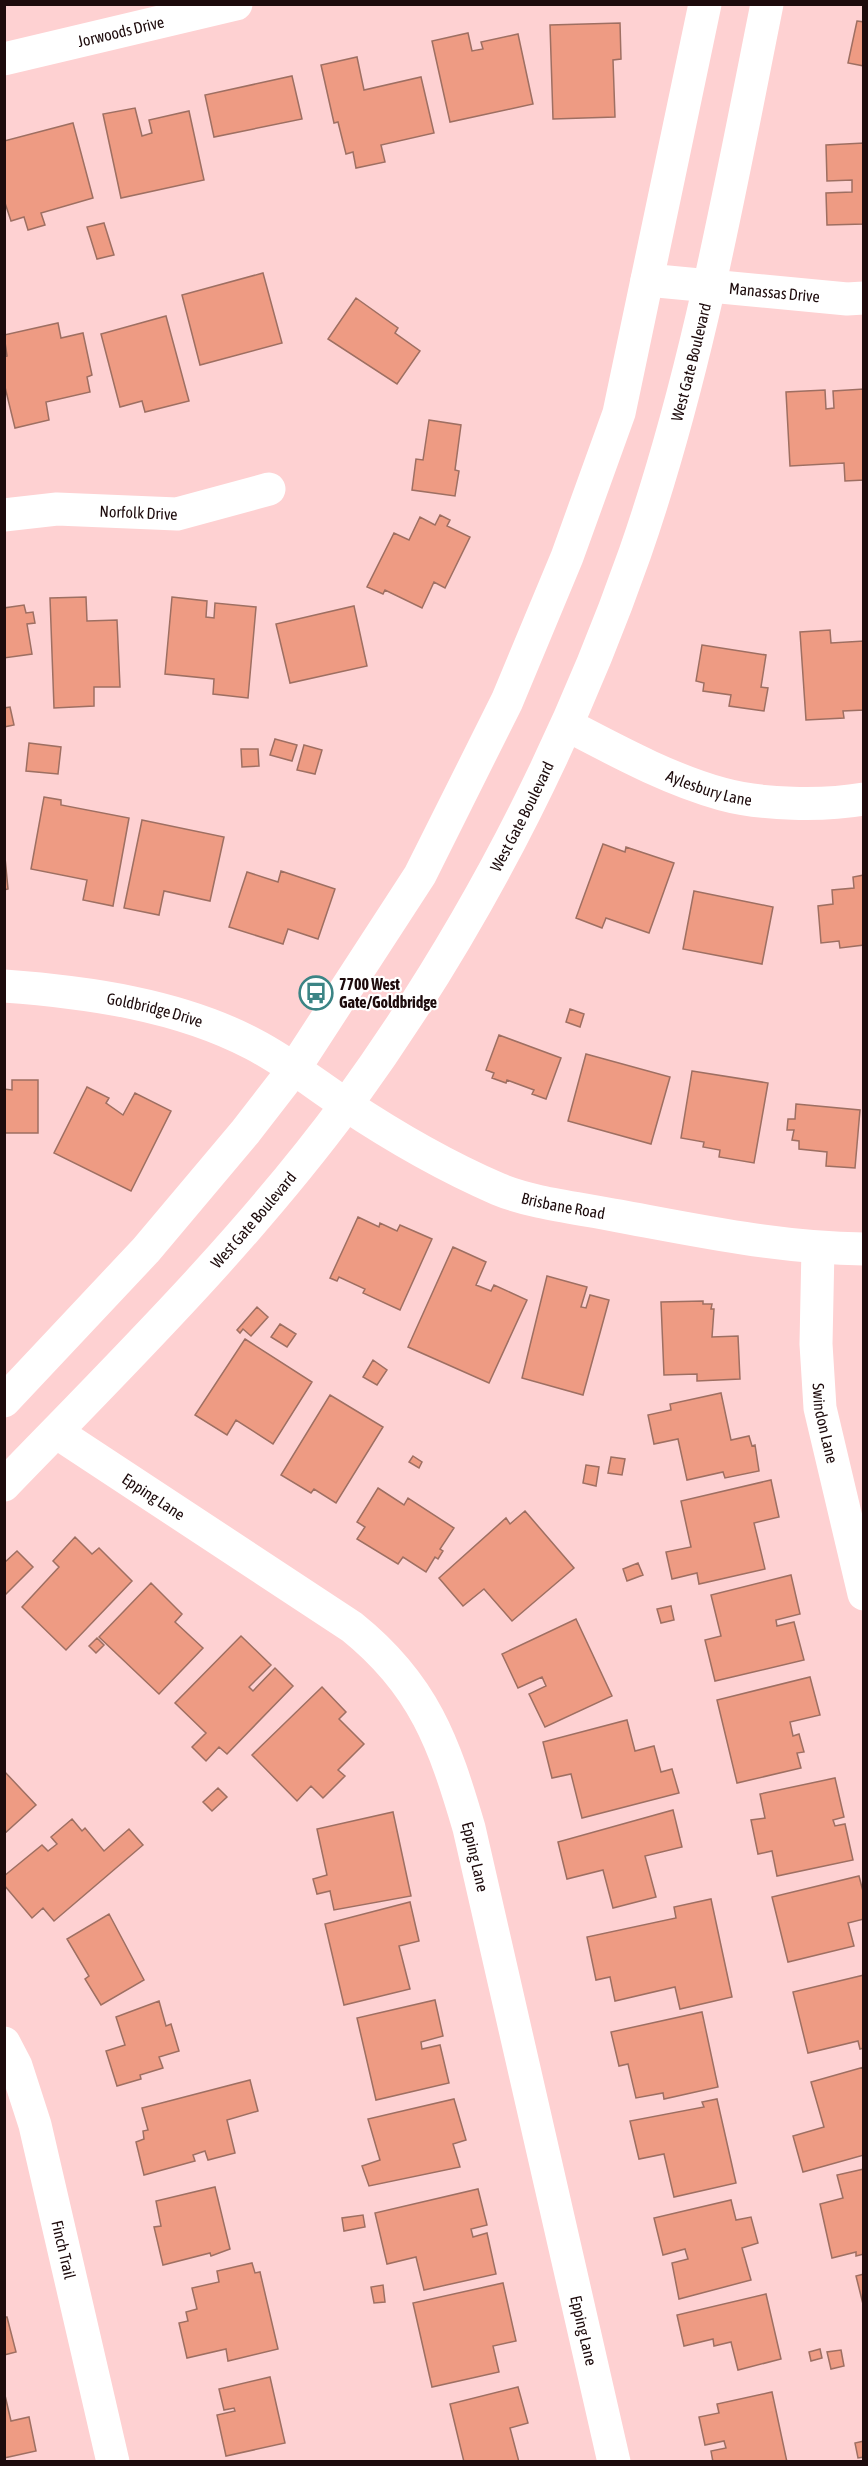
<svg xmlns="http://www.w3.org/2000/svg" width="868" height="2466" viewBox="0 0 868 2466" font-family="'Asap Condensed',sans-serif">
  <rect width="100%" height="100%" fill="#fed1d2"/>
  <path fill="#ee9b83" stroke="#9e6f62" stroke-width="1.5" d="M857 21 864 22V66L848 63Z
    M620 23 621 59 613 60 615 117 553 119 550 25Z
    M468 33 472 51 483 49 481 42 518 34 533 104 450 122 432 41Z
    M357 57 364 90 421 77 434 133 381 145 385 162 356 168 353 152 346 154 338 122 334 123 321 65Z
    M292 76 302 119 214 137 205 95Z
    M135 108 142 136 152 133 149 120 189 111 204 180 121 198 103 114Z
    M73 123 93 198 41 213 45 225 28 230 24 217 11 221 4 200V141Z
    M864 143V224L827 225 826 193 852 192V180L827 181 826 145Z
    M104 223 114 255 97 259 87 227Z
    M263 273 282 343 200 365 182 295Z
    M356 298 398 328 395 333 420 351 397 384 328 339Z
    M166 316 189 401 145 412 142 401 120 407 101 334Z
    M58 323 61 338 83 333 92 375 87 377 90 392 46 402 49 420 15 428 4 383V357L7 356 4 335Z
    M864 389V480L845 481 844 463 790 466 786 392 825 390 826 409 834 408 833 391Z
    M429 420 461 425 455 470 459 471 455 496 412 490 416 459 423 460Z
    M440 515 450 520 447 526 470 537 445 588 434 582 422 608 385 590 383 594 367 587 394 533 409 540 420 517 435 525Z
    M86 597 87 621 117 620 120 687H94V706L54 708 50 598Z
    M172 597 207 601 206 617 214 618 215 603 256 607 248 698 213 694 214 679 165 674Z
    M24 605 26 613 33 612 35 623 27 624 32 654 4 658V608Z
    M354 606 367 666 290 683 276 624Z
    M830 630 831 643 864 641V710L843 711 844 718 806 720 800 632Z
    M702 645 766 655 761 687 768 688 764 711 729 706 731 695 703 691 704 683 696 681Z
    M10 707 14 725 4 727V708Z
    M275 739 297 745 292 761 270 755Z
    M29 743 61 747 58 774 26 771Z
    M304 745 322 750 315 774 297 770Z
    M241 749H258L259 766 242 767Z
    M44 797 61 800V805L129 818 113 906 83 900 87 880 31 869Z
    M142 820 224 837 210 901 164 891 159 915 124 908Z
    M603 844 625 852 626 847 674 863 649 933 606 918 602 928 576 918Z
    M4 847 8 889 4 890Z
    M281 871 335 889 318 939 288 929 283 944 229 927 247 872 278 882Z
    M864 875V945L840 948 839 941 821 943 818 906 833 904 832 890 854 888 853 877Z
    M694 891 773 907 762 964 683 949Z
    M570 1009 584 1014 580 1027 566 1022Z
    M499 1035 561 1058 546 1099 532 1094 534 1090 507 1080 506 1083 492 1078 494 1073 486 1070Z
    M586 1054 670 1077 651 1144 568 1121Z
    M692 1071 768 1083 754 1163 719 1157 720 1150 703 1147 704 1142 681 1138Z
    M12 1080H38V1133H4V1089L12 1090Z
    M87 1087 109 1098 106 1103 123 1115 135 1093 171 1111 131 1191 54 1153Z
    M796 1104 860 1110 855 1168 826 1166 827 1152 799 1149V1141L792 1140 794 1130H787L788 1119H795Z
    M358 1217 379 1227 380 1223 397 1231 400 1225 432 1239 400 1310 363 1293 365 1289 339 1277 337 1281 330 1278Z
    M453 1247 486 1262 476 1285 491 1291 494 1285 527 1300 489 1383 408 1347Z
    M547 1276 587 1287 581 1307 586 1308 590 1295 609 1300 583 1395 522 1378Z
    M703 1301V1304H712L711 1309H714L712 1337 738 1336 740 1379 697 1381V1374L664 1375 661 1302Z
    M257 1307 268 1317 251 1336 243 1329 240 1333 237 1330Z
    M280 1324 296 1334 287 1347 271 1337Z
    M245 1339 312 1382 273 1444 236 1420 227 1435 195 1415Z
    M373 1360 387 1370 377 1385 363 1377Z
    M721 1393 731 1440 749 1436 752 1446 755 1445 759 1471 725 1478 723 1472 687 1480 678 1439 654 1444 648 1415 671 1410 670 1404Z
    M330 1395 383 1427 336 1503 314 1489 311 1493 281 1475Z
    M413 1456 422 1462 419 1468 409 1462Z
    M611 1457 625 1459 622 1475 608 1473Z
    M586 1465 599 1467 596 1486 583 1483Z
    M771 1480 779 1517 754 1523 765 1569 699 1584 697 1573 672 1579 666 1552 691 1547 681 1501Z
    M378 1488 404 1505 408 1498 454 1528 440 1549 443 1551 438 1559 435 1557 426 1572 403 1557 398 1564 357 1539 365 1527 357 1522Z
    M525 1511 574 1568 512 1621 484 1589 463 1606 439 1578 506 1518 510 1524Z
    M75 1537 92 1554 99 1548 132 1581 66 1650 22 1607 59 1567 53 1561Z
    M17 1551 33 1567 4 1596V1563Z
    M638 1563 643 1575 627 1581 623 1569Z
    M791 1575 800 1614 776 1620 777 1626 794 1622 804 1660 715 1681 705 1640 721 1636 711 1595Z
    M151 1583 182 1614 175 1622 203 1648 159 1694 99 1637Z
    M671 1606 674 1620 661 1623 657 1609Z
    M576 1619 612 1696 545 1727 529 1694 546 1686 542 1677 518 1688 502 1654Z
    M241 1636 271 1665 249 1687 253 1691 275 1668 293 1686 227 1754 219 1747 206 1761 192 1747 206 1733 175 1703Z
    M97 1638 104 1645 96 1653 89 1646Z
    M810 1677 820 1715 790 1722 793 1736 799 1734 804 1752 797 1753 801 1768 737 1783 717 1700Z
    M322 1687 346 1712 339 1719 364 1744 338 1770 345 1776 323 1798 311 1786 297 1801 252 1755Z
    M627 1720 635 1751 654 1746 661 1772 672 1769 679 1793 582 1818 571 1774 552 1778 543 1742Z
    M4 1771 36 1805 4 1834Z
    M835 1778 844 1817 833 1820 835 1826 845 1824 853 1860 777 1876 772 1851 758 1854 751 1820 765 1818 760 1794Z
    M218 1788 227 1797 212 1811 203 1802Z
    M673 1810 682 1847 645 1856 656 1897 613 1908 603 1870 567 1879 558 1842Z
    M393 1812 411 1896 334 1910 330 1891 317 1894 313 1879 327 1875 317 1829Z
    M72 1819 82 1831 85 1828 104 1851 129 1829 143 1845 54 1921 43 1908 32 1918 4 1885V1876L42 1845 48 1851 57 1844 51 1837Z
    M859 1876 864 1895V1919L848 1923 854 1946 788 1962 772 1897Z
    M711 1899 732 1997 680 2009 675 1987 615 2001 610 1977 596 1980 587 1937 676 1918 674 1907Z
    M410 1902 419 1941 399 1946 410 1989 344 2005 325 1924Z
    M109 1914 144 1980 101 2005 85 1979 89 1976 67 1939Z
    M864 1975V2048L860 2049 858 2041 808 2053 793 1992Z
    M435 2000 443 2036 421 2042 422 2049 440 2045 449 2083 376 2100 357 2018Z
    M159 2001 166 2026 171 2024 179 2051 159 2057 163 2068 140 2075 141 2079 117 2086 106 2051 125 2045 116 2017Z
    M702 2012 718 2087 664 2099 663 2093 636 2098 628 2064 619 2066 611 2032Z
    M864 2067V2155L803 2172 793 2136 824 2127 811 2082Z
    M250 2080 258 2111 227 2120 235 2153 208 2160 205 2151 193 2155 195 2161 144 2175 136 2142 144 2139 143 2131 148 2130 142 2108Z
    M454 2099 466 2140 453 2144 460 2167 369 2186 362 2166 380 2160 368 2119Z
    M717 2099 736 2183 674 2197 664 2154 639 2159 630 2121 704 2107 702 2102Z
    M864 2169V2254L856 2256V2252L832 2258 820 2204 843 2198 837 2175Z
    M215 2187 230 2249 211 2256 210 2253 163 2265 154 2227 161 2226 156 2201Z
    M478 2189 487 2225 471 2229 473 2237 487 2233 496 2274 424 2290 416 2257 387 2264 375 2213Z
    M731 2200 736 2220 751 2217 758 2243 742 2248 751 2280 679 2299 672 2263 688 2259 685 2249 663 2255 654 2218Z
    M363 2215 365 2227 344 2231 342 2218Z
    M252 2263 255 2273 260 2272 278 2349 228 2361 226 2349 187 2358 179 2323 188 2321 186 2312 197 2309 192 2288 219 2282 217 2271Z
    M864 2274V2308L856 2276Z
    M503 2283 516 2341 493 2346 499 2372 432 2387 413 2303Z
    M383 2285 385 2302 374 2303 371 2287Z
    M766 2294 781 2359 738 2370 731 2342 714 2346 713 2339 684 2346 677 2315Z
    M4 2317H7L16 2352 4 2355Z
    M820 2349 822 2358 811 2361 809 2352Z
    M841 2350 844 2366 831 2369 827 2352Z
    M270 2377 285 2443 226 2456 217 2415 235 2411 234 2408 224 2410 219 2389Z
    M518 2387 528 2423 510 2428 519 2462H464L450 2404Z
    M4 2391 11 2421 29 2417 36 2451 4 2458Z
    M772 2392 787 2462H713L711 2451 726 2448 724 2441 705 2445 699 2417 719 2413 717 2404Z
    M864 2441V2457L858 2458 855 2443Z"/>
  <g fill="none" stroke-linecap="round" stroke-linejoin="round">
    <g stroke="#fff" stroke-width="33">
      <path id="s1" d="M4 59 236 4"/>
      <path id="s2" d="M4 515 57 509 177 514 269 489"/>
      <path id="s3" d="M567 725C617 751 668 779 722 794 762 805 823 806 864 799"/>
      <path id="s4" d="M4 986C87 992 179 1005 253 1044 286 1061 315 1084 345 1104 393 1136 445 1166 498 1189 534 1204 580 1208 619 1216 700 1231 780 1248 864 1249"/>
      <path id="s5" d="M818 1248 816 1344 820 1408 864 1594"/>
      <path id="s6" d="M56 1432 352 1627C424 1685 444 1743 469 1828L614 2462"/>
      <path id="s7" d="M4 2043 16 2066 35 2125 113 2462"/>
    </g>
    <g stroke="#fff" stroke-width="33">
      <path id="s8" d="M647 280 847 299 864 298"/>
      <path d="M4 1401 145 1251 246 1131 294 1069 420 875 507 701 567 557 619 413 705 4"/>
      <path id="s9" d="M4 1485C123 1362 245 1242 347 1104 469 936 566 749 635 553 697 375 730 188 767 4"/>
    </g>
  </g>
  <defs>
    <g id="bus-ring" transform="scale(1.725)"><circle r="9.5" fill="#fff" stroke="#3b8485" stroke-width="1.5"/><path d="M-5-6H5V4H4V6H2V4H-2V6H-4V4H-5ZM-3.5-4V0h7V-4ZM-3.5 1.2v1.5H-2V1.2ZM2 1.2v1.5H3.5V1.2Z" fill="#3b8485"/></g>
  </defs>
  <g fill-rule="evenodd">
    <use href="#bus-ring" x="316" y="993"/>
  </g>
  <g text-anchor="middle" stroke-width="4.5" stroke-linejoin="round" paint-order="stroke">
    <g font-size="16" fill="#1d0b0c" stroke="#fff">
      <text dy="6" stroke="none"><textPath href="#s1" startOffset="120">Jorwoods Drive</textPath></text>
      <text dy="6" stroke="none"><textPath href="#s8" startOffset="128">Manassas Drive</textPath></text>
      <text dy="6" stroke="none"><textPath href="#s9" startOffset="1336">West Gate Boulevard</textPath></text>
      <text dy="6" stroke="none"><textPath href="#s2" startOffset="135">Norfolk Drive</textPath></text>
      <text dy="6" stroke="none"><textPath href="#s3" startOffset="156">Aylesbury Lane</textPath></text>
      <text dy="6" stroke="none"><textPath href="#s9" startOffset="850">West Gate Boulevard</textPath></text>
      <text dy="6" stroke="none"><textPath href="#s4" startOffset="153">Goldbridge Drive</textPath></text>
      <text dy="6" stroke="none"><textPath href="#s4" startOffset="610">Brisbane Road</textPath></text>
      <text dy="6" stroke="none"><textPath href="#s9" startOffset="364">West Gate Boulevard</textPath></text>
      <text dy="6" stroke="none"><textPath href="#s5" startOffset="176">Swindon Lane</textPath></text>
      <text dy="6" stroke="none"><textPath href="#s6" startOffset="117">Epping Lane</textPath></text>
      <text dy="6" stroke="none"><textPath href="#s6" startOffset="621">Epping Lane</textPath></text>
      <text dy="6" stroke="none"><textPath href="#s7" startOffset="216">Finch Trail</textPath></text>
      <text dy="6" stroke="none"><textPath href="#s6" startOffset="1107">Epping Lane</textPath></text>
    </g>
    <g font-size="16" font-weight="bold" fill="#1d0b0c" stroke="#fff" text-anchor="start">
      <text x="339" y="990">7700 West<tspan x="339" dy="18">Gate/Goldbridge</tspan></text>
    </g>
  </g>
  <rect width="868" height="2466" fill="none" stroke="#1d0b0c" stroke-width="12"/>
</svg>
